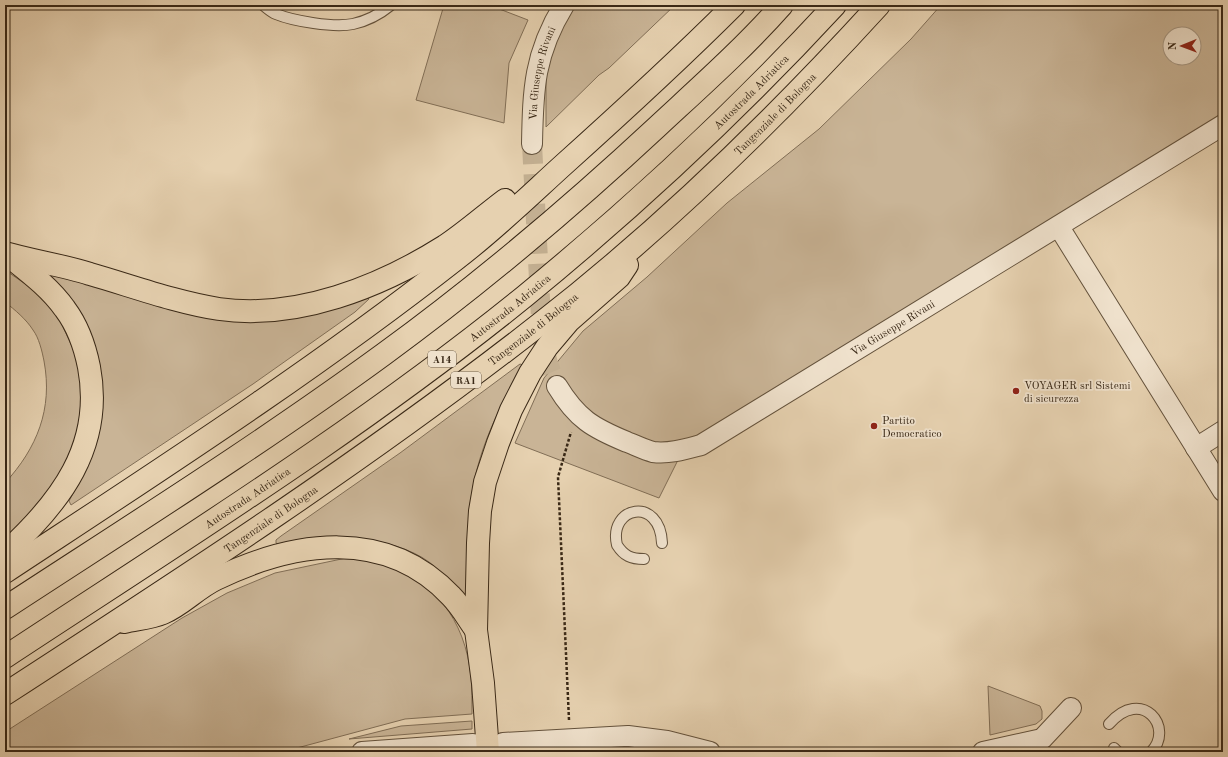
<svg xmlns="http://www.w3.org/2000/svg" width="1228" height="757" viewBox="0 0 1228 757" font-family="'Old Standard TT',serif">
  <rect width="100%" height="100%" fill="#e6d1b0"/>
  <filter id="stains"><feTurbulence type="fractalNoise" baseFrequency=".005" numOctaves="4"/><feColorMatrix values="0 0 0 0 .2 0 0 0 0 .09 0 0 0 0 .02 0 0 0 .5 -.17"/></filter>
  <radialGradient id="worn" r=".72"><stop offset=".6" stop-color="#630" stop-opacity="0"/><stop offset="1" stop-color="#630" stop-opacity=".3"/></radialGradient>
  <path fill="#c9b496" stroke="#816e56" fill-rule="evenodd" d="M444 5H489L528 20 509 63 504 123 416 100Z
    M571 5H675L609 68 599 75 546 127V62Z
    M941 5H1223V131L685 446 659 498 515 443 544 378 583 331 647 277 727 203 819 129 911 39ZM1170 34H1194V58H1170Z
    M5 270 37 292 59 318 74 351 81 381V420L76 440 55 486 5 539V483C37 448 53 409 44 361 42 351 39 338 33 330 26 319 15 310 5 302Z
    M52 274 179 310 367 297 369 299 355 312 253 384 71 505 69 501C85 472 96 449 101 416L50 277Z
    M520 364 523 365 522 370C494 414 474 461 469 514 467 542 468 570 467 597 459 595 439 569 429 562 394 536 319 530 279 545L276 543V540L281 536 400 453Z
    M351 557C360 558 370 557 378 560 434 579 465 619 471 677 472 689 472 702 472 714L405 719 282 752H5V732L182 618 227 593 275 573Z
    M988 686 1040 706 1042 711V719L1036 724 990 735Z
    M472 721V729L349 739 401 726Z"/>
  <g fill="none" stroke-linecap="round" stroke-linejoin="round">
    <path stroke="#c3af91" stroke-width="20" stroke-dasharray="20 10" stroke-linecap="butt" d="M532 144 542 338 548 364 557 386"/>
    <g stroke="#64523c" stroke-width="12">
      <path id="service" d="M263 5C267 8 271 12 276 14 293 21 334 28 353 24 367 21 380 14 391 5
        M644 559C631 559 624 556 617 545 608 506 660 496 662 543
        M1109 724C1142 686 1175 728 1151 752
        M1114 748 1118 752"/>
    </g>
    <g stroke="#64523c" stroke-width="22">
      <g id="minor">
        <path id="s1" d="M532 144C533 89 534 54 564 5"/>
        <path d="M1059 227 1223 491"/>
        <path id="s2" d="M557 386C577 419 593 428 627 442 635 445 645 450 653 452 670 454 686 449 701 445L1223 125"/>
        <path d="M1196 448 1223 431"/>
        <path d="M503 743 628 736 667 741 710 752"/>
        <path d="M362 752 473 744"/>
        <path d="M983 752 1042 739 1071 708"/>
      </g>
    </g>
    <g stroke="#392816" stroke-width="24">
      <g id="motorway">
        <path d="M5 253C33 261 62 265 90 274 132 286 175 302 219 309 297 320 380 287 445 246 466 232 485 215 505 200"/>
        <path d="M5 553C60 503 104 446 89 367 85 347 77 325 65 309 50 288 30 273 10 257"/>
        <path d="M5 572C158 471 312 372 456 259 493 231 527 198 561 167 620 114 678 61 734 5"/>
        <path d="M5 608C132 525 261 444 384 354 480 284 571 207 658 126 700 87 744 48 782 5"/>
        <path d="M124 622C137 619 151 618 163 613 182 605 197 588 216 579 294 541 386 527 451 596 461 606 468 619 476 630"/>
        <path id="s3" d="M5 657C181 541 361 429 525 296 635 206 739 109 835 5"/>
        <path id="s4" d="M5 694C187 576 369 458 540 324 662 229 775 119 879 5"/>
        <path d="M488 752 483 683 476 630 478 543 480 511 485 482 498 443 511 410 530 373 547 347 569 321 619 277 627 265"/>
      </g>
    </g>
    <path stroke="#392816" stroke-width="2.5" stroke-dasharray="3 2" stroke-linecap="butt" d="M569 720 558 477 571 432"/>
    <use href="#service" stroke="#efe1cc" stroke-width="10"/>
    <use href="#minor" stroke="#efe1cc" stroke-width="20"/>
    <use href="#motorway" stroke="#e6d1b0" stroke-width="22"/>
  </g>
  <g fill="#8f2418" stroke="#efe1cc" stroke-width="1.5">
    <circle cx="1016" cy="391" r="4"/>
    <circle cx="874" cy="426" r="4"/>
  </g>
  <g text-anchor="middle" stroke-width="3.5" stroke-linejoin="round" paint-order="stroke">
    <g fill="#efe1cc" stroke="#70604d" stroke-width="1">
      <rect x="428" y="351" width="28" height="16" rx="3"/>
      <rect x="451" y="372" width="30" height="16" rx="3"/>
    </g>
    <g font-size="10" font-weight="bold" fill="#392816">
      <text x="442" y="363">A14</text>
      <text x="466" y="384">RA1</text>
    </g>
    <g font-size="11" fill="#392816" stroke="#efe1cc">
      <text dy="4" stroke="none"><textPath href="#s1" startOffset="72">Via Giuseppe Rivani</textPath></text>
      <text dy="4" stroke="none"><textPath href="#s3" startOffset="938">Autostrada Adriatica</textPath></text>
      <text dy="4" stroke="none"><textPath href="#s4" startOffset="966">Tangenziale di Bologna</textPath></text>
      <text dy="4" stroke="none"><textPath href="#s3" startOffset="614">Autostrada Adriatica</textPath></text>
      <text dy="4" stroke="none"><textPath href="#s4" startOffset="642">Tangenziale di Bologna</textPath></text>
      <text dy="4" stroke="none"><textPath href="#s2" startOffset="393">Via Giuseppe Rivani</textPath></text>
      <text dy="4" stroke="none"><textPath href="#s3" startOffset="290">Autostrada Adriatica</textPath></text>
      <text dy="4" stroke="none"><textPath href="#s4" startOffset="318">Tangenziale di Bologna</textPath></text>
    </g>
    <g font-size="11" fill="#392816" stroke="#efe1cc" text-anchor="start">
      <text x="1024" y="389">VOYAGER srl Sistemi<tspan x="1024" dy="13">di sicurezza</tspan></text>
      <text x="882" y="424">Partito<tspan x="882" dy="13">Democratico</tspan></text>
    </g>
  </g>
  <rect width="1228" height="757" fill="none" stroke="#e6d1b0" stroke-width="20"/>
  <rect x="6" y="6" width="1216" height="745" fill="none" stroke="#392816" stroke-width="2"/>
  <rect x="10" y="10" width="1208" height="737" fill="none" stroke="#392816"/>
  <g transform="translate(1182 46) rotate(269)"><circle r="19" fill="#efe1cc" stroke="#a69783"/>
  <path d="M0-3L7 15L0 10L-7 15Z" fill="#8f2418"/>
  <text y="-6" font-size="11" font-weight="bold" text-anchor="middle" fill="#392816">N</text>
  </g>
  <rect width="100%" height="100%" filter="url(#stains)"/>
  <rect width="100%" height="100%" fill="url(#worn)"/>
</svg>
